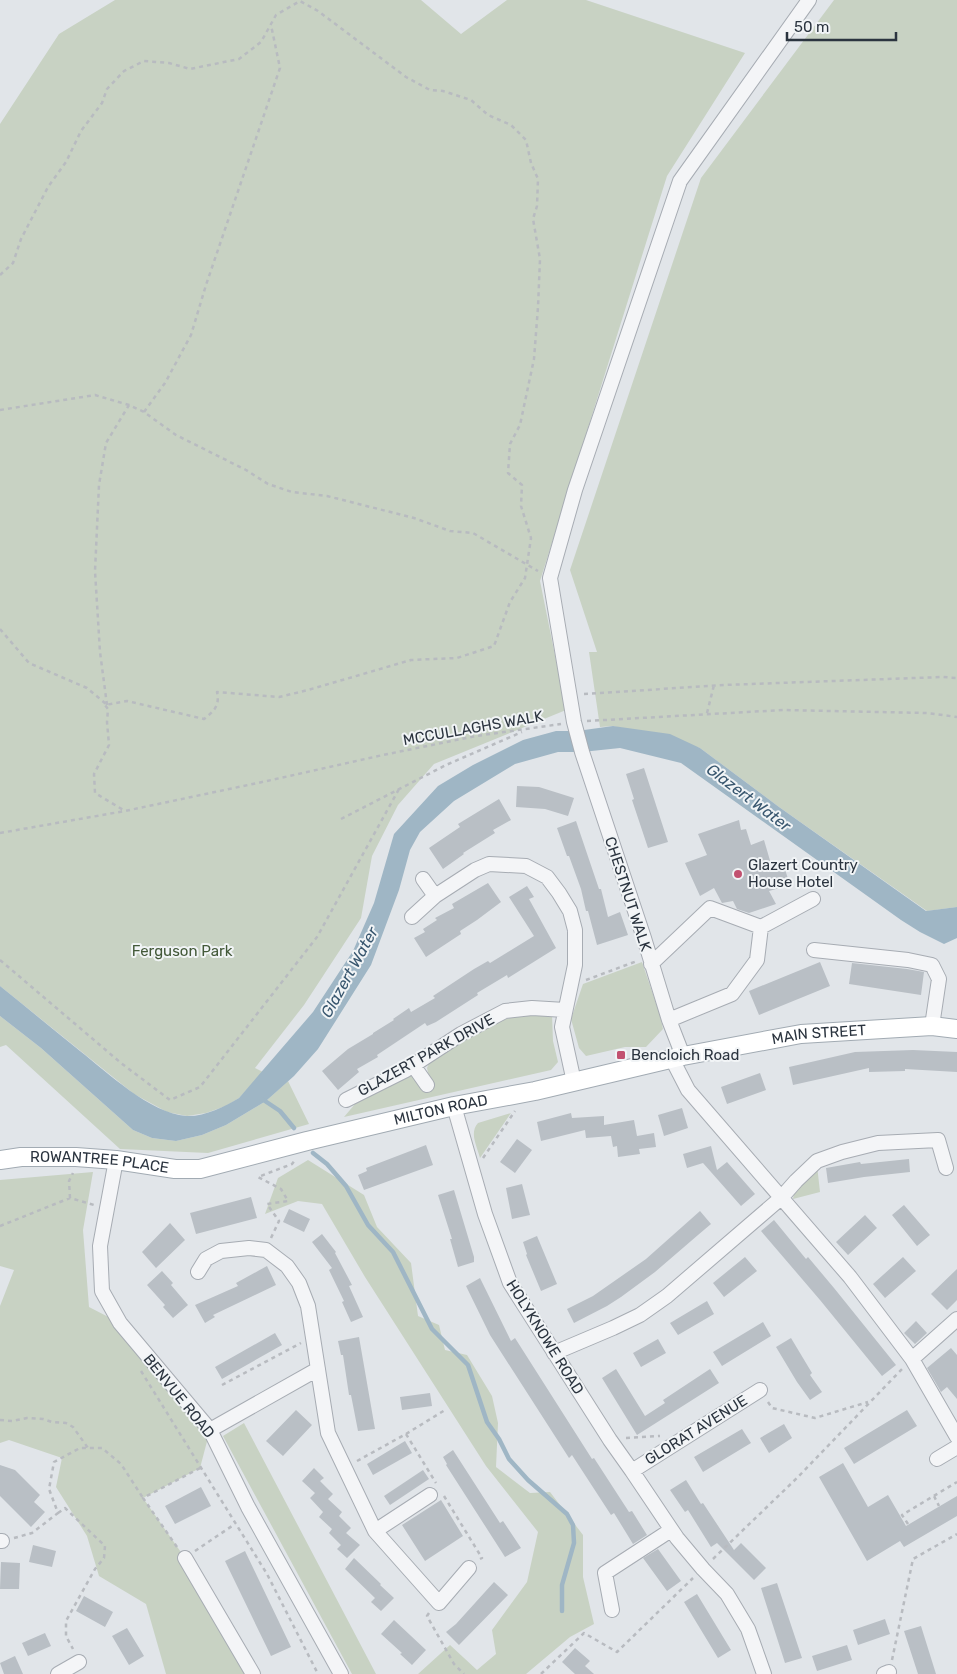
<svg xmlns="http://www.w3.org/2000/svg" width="957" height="1674" viewBox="0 0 957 1674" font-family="Rubik,sans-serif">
  <rect width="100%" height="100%" fill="#e1e5e9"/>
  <path fill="#c8d2c3" d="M115 0H421L461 34 507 0H586L745 53 667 176 540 581 566 710 434 764 398 805 372 856 361 918 304 1005 255 1068 263 1072 239 1098 226 1106 206 1113 187 1116 167 1112 134 1094 0 986V124L59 34Z
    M834 0H957V907L927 911 779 807 700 748 613 726 600 727 589 652H597L570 570 701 178Z
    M642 962 660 1015 663 1029 646 1047H625L586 1056 579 1048 571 1019 583 984Z
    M530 1013 552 1014 553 1041 558 1062 551 1070 344 1117 355 1104 404 1076 409 1075 415 1078 429 1077 427 1068 430 1061 487 1027 506 1019Z
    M0 1016 41 1048 133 1130 152 1138 176 1141 202 1135 226 1125 266 1101 288 1081 309 1124 208 1153 120 1149 6 1045 0 1047Z
    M511 1113 480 1158C477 1146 469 1133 478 1123Z
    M308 1160 364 1195 377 1227 411 1263 418 1316 439 1325 445 1350 467 1355 492 1396 498 1423 496 1467 530 1493 550 1492 583 1535V1577L594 1624 570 1637 526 1674H418L450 1645 477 1670 496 1654 492 1630 527 1582 538 1532 486 1466 365 1277 322 1204 298 1201 265 1214 278 1178Z
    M817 1165 820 1192 793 1199 795 1188Z
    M93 1172 83 1230 89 1307 120 1323 210 1430 200 1468 143 1498 185 1558 253 1674H166L146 1604 99 1576 87 1536 56 1487 62 1458 9 1440 0 1443V1306L14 1270 0 1266V1180Z
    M244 1423 376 1674H352L223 1436Z"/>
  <path fill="#9fb6c5" d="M613 726 670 734 700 748 779 807 926 911 957 907V938L944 944 920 932 901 920 681 763 620 748 582 752H558L515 764 454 801 420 832 410 850 399 890 371 965 318 1049 294 1076 266 1101 226 1125 202 1135 176 1141 152 1138 133 1130 41 1048 0 1016V986C27 1008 53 1029 80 1051 108 1073 150 1113 186 1116 204 1117 224 1107 239 1098L313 1012 353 951 374 903 394 834 438 786 473 765 523 740 556 731H577Z"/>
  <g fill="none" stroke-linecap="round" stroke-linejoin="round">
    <path stroke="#9fb6c5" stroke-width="4.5" d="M262 1099 280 1111 294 1128
      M313 1153 327 1164 346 1186 368 1225 393 1252 432 1329 468 1365 487 1422 499 1439 509 1459 528 1480 567 1514 573 1525 574 1543 562 1585V1611"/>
  </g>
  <path fill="#b9bfc5" d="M644 768 668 842 648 848 632 800 634 799 626 774Z
    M517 786 539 787 574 798 568 816 545 809 516 807Z
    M499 799 511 820 493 830 495 833 463 853 464 854 443 869 429 848 460 827 458 824Z
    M739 820 741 830 746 829 751 845 764 840 771 864 782 860 790 885 769 891 776 904 749 913 737 909 733 901 722 903 714 888 700 896 685 863 707 855 698 834Z
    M576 821 599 889H601L608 917 620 912 628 935 597 945 588 911H586L581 889 569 856H567L557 828Z
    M488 883 501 902 477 920 460 931 461 934 426 957 414 938 425 932 423 929 437 920 435 918 454 908 452 904Z
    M527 886 534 897 529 899 556 948 508 978 507 975 477 993 478 995 436 1022 427 1026 425 1023 377 1055 378 1057 357 1069 359 1072 338 1090 322 1071 348 1049 373 1034V1033L394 1020 393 1019 409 1008 411 1012 435 998 433 996 474 969 488 961 490 963 534 936 509 897Z
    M820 962 830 986 759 1015 749 991Z
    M852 963 907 969 924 972 921 995 849 984Z
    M913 1050 957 1052V1072L905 1069V1071L869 1072V1068L793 1085 789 1067 855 1052Z
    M760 1073 766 1090 727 1104 721 1087Z
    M682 1108 688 1128 664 1136 658 1115Z
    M571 1113 572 1118 604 1116V1125L634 1120 637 1136 654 1133 656 1147 639 1149 640 1154 618 1157 617 1146 613 1147 611 1136 586 1138 585 1130 541 1141 537 1122Z
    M517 1139 532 1150 515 1173 500 1162Z
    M426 1145 433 1165 364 1190 358 1175 367 1171 366 1168Z
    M711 1146 717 1170 727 1162 755 1194 741 1206 703 1163 687 1168 683 1154Z
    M909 1159 910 1172 864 1177 828 1183 826 1168 860 1162 861 1164Z
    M522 1184 530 1215 512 1219 506 1188Z
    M454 1190 474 1257V1262L458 1267 450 1239H452L438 1195Z
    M251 1197 257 1218 196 1234 190 1213Z
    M904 1205 930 1235 917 1246 892 1215Z
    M289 1209 310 1219 304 1232 283 1222Z
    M700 1211 711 1224 698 1235 655 1272 621 1297 607 1306 574 1323 567 1309 593 1296 646 1259Z
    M865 1215 877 1228 848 1255 836 1242Z
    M774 1220 806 1259 808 1257 834 1288 896 1365 882 1376 820 1300 761 1231Z
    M170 1223 185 1240 156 1268 142 1252Z
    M322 1234 336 1252 335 1253 352 1285 349 1286 363 1317 351 1322 342 1302 344 1301 329 1270 332 1268 312 1242Z
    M537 1236 557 1284 541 1291 526 1255 527 1254 523 1242Z
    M745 1257 757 1271 724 1297 713 1283Z
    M903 1257 916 1271 885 1298 873 1284Z
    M267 1266 276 1285 213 1315 215 1317 205 1323 195 1305 238 1286 236 1283Z
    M957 1269V1300L947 1310 931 1294Z
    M162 1271 173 1283 171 1285 188 1305 173 1318 163 1307 165 1305 147 1285Z
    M480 1278 511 1341 515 1338 592 1459 594 1458 629 1512 632 1511 647 1535 633 1544 614 1513 611 1515 572 1455 569 1458 490 1335 466 1286Z
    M707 1301 714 1314 678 1335 670 1323Z
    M916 1321 927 1333 915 1344 904 1333Z
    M763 1322 771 1336 722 1366 713 1352Z
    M275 1333 282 1345 222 1379 215 1367Z
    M359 1337 375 1429 358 1431 351 1395H349L343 1355H341L338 1341Z
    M791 1338 812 1373 810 1375 822 1392 810 1400 797 1382 776 1347Z
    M658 1339 666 1353 641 1367 633 1353Z
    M951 1348 957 1355V1399L947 1387 941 1392 927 1368Z
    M616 1369 645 1416 665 1403 663 1400 710 1369 719 1383 637 1435 602 1378Z
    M430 1393 432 1406 402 1410 400 1397Z
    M296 1410 312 1425 283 1456 266 1441Z
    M907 1410 917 1426 854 1464 844 1448Z
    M784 1424 792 1438 769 1453 760 1438Z
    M742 1429 751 1443 703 1472 694 1457Z
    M405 1441 412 1453 373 1475 367 1464Z
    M453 1450 500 1523 503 1521 521 1548 505 1557 446 1465 447 1464 443 1457Z
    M843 1463 868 1507 888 1495 906 1526 957 1496V1516L904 1547 900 1541 867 1561 819 1477Z
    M0 1465 15 1470 40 1495 34 1502 45 1512 31 1527 0 1496Z
    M314 1468 324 1478 320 1481 333 1494 328 1499 342 1512 339 1516 351 1528 346 1533 360 1545 347 1558 337 1549 341 1545 329 1533 332 1529 319 1517 323 1512 310 1498 315 1493 302 1481Z
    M423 1470 429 1479 390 1505 384 1496Z
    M686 1480 701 1504 703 1503 734 1550 741 1543 766 1568 754 1580 717 1543 711 1547 688 1510 685 1512 670 1490Z
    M201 1487 211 1506 175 1524 165 1506Z
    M441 1500 463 1536 425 1561 402 1525Z
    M33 1545 56 1551 52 1567 29 1562Z
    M658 1549 681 1581 667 1591 643 1558Z
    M245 1551 291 1647 271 1656 225 1561Z
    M354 1558 381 1584 380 1585 394 1598 381 1611 371 1602 375 1598 345 1569Z
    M1 1562 20 1563 19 1589H0Z
    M494 1582 508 1595 459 1645 446 1632 456 1624Z
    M777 1583 802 1658 785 1663 761 1588Z
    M697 1594 731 1650 718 1658 684 1602Z
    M84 1596 113 1612 105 1627 76 1611Z
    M885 1619 890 1634 858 1645 853 1630Z
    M394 1620 426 1650 412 1665 400 1654 402 1653 381 1634Z
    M921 1626 936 1674H918L904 1631Z
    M127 1628 144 1656 129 1665 112 1636Z
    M45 1633 51 1646 28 1656 22 1643Z
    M847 1645 852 1660 817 1671 812 1656Z
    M575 1648 590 1661 585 1666 594 1674H575L562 1662Z
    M15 1656 23 1674H4L0 1663Z"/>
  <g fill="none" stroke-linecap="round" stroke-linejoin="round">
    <g stroke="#a7acb3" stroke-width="16">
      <path id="minor" d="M423 879 435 896
        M412 917 435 896 475 870 489 864 526 866 547 877 559 893 570 911 575 930V965L562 1027 574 1082
        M814 950 908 960 932 965 939 979 932 1026
        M651 964 710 908 761 927 813 899
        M669 1020 732 994 757 960 761 927
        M683 1056 669 1020 644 938 582 752 574 722 550 578 575 490 680 181 809 0
        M672 1059 688 1090 850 1277 912 1359 957 1437
        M413 1065 427 1085
        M346 1100 406 1070 461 1034 505 1011 532 1008 565 1010
        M454 1106 485 1214 510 1283 610 1440 632 1471 677 1538 703 1569 727 1594 748 1629 764 1674
        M116 1160 100 1246 102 1291 120 1323 210 1430 248 1507 341 1674
        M198 1272 206 1259 221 1251 249 1248 266 1250 287 1266 299 1283 308 1306 328 1433 375 1531 439 1603 469 1568
        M554 1353 613 1328 640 1315 667 1296 781 1198 796 1181 817 1161 842 1152 878 1143 938 1140 946 1168
        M912 1359 957 1319
        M210 1430 318 1369
        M937 1459 957 1447
        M632 1471 760 1390
        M375 1531 430 1495
        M0 1541H2
        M185 1558 253 1674
        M612 1610 605 1573 671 1530
        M58 1674 79 1662
        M884 1674 889 1672"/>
    </g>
    <g stroke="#a2abb3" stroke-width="20">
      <g id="major">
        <path id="s1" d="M0 1160 21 1157H76L116 1160 175 1169H200L307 1141 454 1106 535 1091 683 1056 801 1034 932 1026 957 1029"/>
      </g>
    </g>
    <path stroke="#b8bbc0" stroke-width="2.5" stroke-dasharray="4 4" stroke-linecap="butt" d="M0 275 13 263 21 239 48 187 66 162 81 131 102 103 107 89 124 71 144 61 169 63 190 69 239 59 261 42 276 15 300 1 318 11 406 77 430 90 443 91 471 100 488 115 511 125 526 140 531 163 538 179 537 206 533 219 540 259 538 307 534 359 520 425 510 444 508 473 522 485 521 506 531 538 525 578 510 602 494 646 457 658 411 660 308 690 279 697 217 692C220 706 214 711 204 719L127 701 105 705 108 709 107 722 109 745 94 774 95 793 125 811
      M0 410 95 395 129 405 144 412 176 435 246 470 268 484 292 492 327 496 414 518 450 531 473 533 538 571
      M144 412 165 383 191 335 206 285 280 68 271 25
      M0 629 29 663 87 688 106 704
      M584 694 724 685 942 677 957 678
      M107 705 100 652 95 571 99 485 106 443 129 405
      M707 713 714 685
      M587 721 783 710 927 713 957 717
      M341 819 446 765 522 732
      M0 833 125 811 267 781 383 755 476 736 561 724
      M0 960 121 1063 170 1100 200 1087 317 937 399 789
      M586 980 637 961
      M483 1158 515 1111
      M70 1198 69 1181 73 1173
      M0 1226 70 1198 94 1205
      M271 1238 279 1221 267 1204 288 1201 281 1189 258 1177 292 1164 295 1160
      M141 1371 267 1574 318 1674
      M222 1385 301 1343
      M768 1402 772 1408 815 1418 868 1402
      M0 1420 12 1421 27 1418 43 1419 52 1422 66 1423 73 1427 88 1448
      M406 1434 445 1410
      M626 1438 660 1436
      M357 1461 406 1434 436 1483
      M444 1496 482 1558 480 1559
      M934 1496 939 1506
      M58 1513 65 1508 105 1546 104 1558 95 1569 66 1621V1636L73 1649
      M908 1524 902 1515 957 1482
      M14 1538 32 1533 58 1513 49 1489 54 1462 80 1448H102L121 1464 143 1498
      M177 1547 143 1498 200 1468
      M195 1551 235 1524
      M713 1559 798 1477 902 1369
      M429 1613 427 1616 454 1664 464 1674
      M892 1660 913 1559 957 1534
      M541 1674 584 1633 617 1652 693 1578"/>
    <use href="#minor" stroke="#f4f5f7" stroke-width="14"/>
    <use href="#major" stroke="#fff" stroke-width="18"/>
  </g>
  <g fill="#c25170" stroke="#f1f4f6" stroke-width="2">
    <circle cx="738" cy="874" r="5"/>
    <rect x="616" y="1050" width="10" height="10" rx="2.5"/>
  </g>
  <g text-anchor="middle" stroke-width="4" stroke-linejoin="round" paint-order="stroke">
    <g font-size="15" fill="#2b343f" stroke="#f1f4f6">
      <text transform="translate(473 728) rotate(-10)" y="5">MCCULLAGHS WALK</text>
      <text transform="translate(628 894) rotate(72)" y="5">CHESTNUT WALK</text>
      <text dy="5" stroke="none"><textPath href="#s1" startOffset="835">MAIN STREET</textPath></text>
      <text transform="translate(426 1055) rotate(-29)" y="5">GLAZERT PARK DRIVE</text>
      <text dy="5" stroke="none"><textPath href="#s1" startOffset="449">MILTON ROAD</textPath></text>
      <text dy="5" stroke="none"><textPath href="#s1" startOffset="100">ROWANTREE PLACE</textPath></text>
      <text transform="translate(545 1337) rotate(58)" y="5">HOLYKNOWE ROAD</text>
      <text transform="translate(179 1396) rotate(51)" y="5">BENVUE ROAD</text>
      <text transform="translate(696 1430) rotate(-32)" y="5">GLORAT AVENUE</text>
    </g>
    <g font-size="15" fill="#2b343f" stroke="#f1f4f6" text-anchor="start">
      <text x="748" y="870">Glazert Country<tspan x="748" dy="17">House Hotel</tspan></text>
      <text x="631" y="1060">Bencloich Road</text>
    </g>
    <g font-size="15" fill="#435939" stroke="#f1f4f6">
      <text x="182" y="956">Ferguson Park</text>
    </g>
    <g font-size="16" font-style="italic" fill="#39576f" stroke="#f1f4f6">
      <text transform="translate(749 797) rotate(37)" y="6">Glazert Water</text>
      <text transform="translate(349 972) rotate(-61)" y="6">Glazert Water</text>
    </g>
  </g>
  <path d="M787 32v8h109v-8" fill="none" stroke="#2b343f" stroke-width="2.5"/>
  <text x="794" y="32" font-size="15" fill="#2b343f" stroke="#f1f4f6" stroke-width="4" paint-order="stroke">50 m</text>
</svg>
